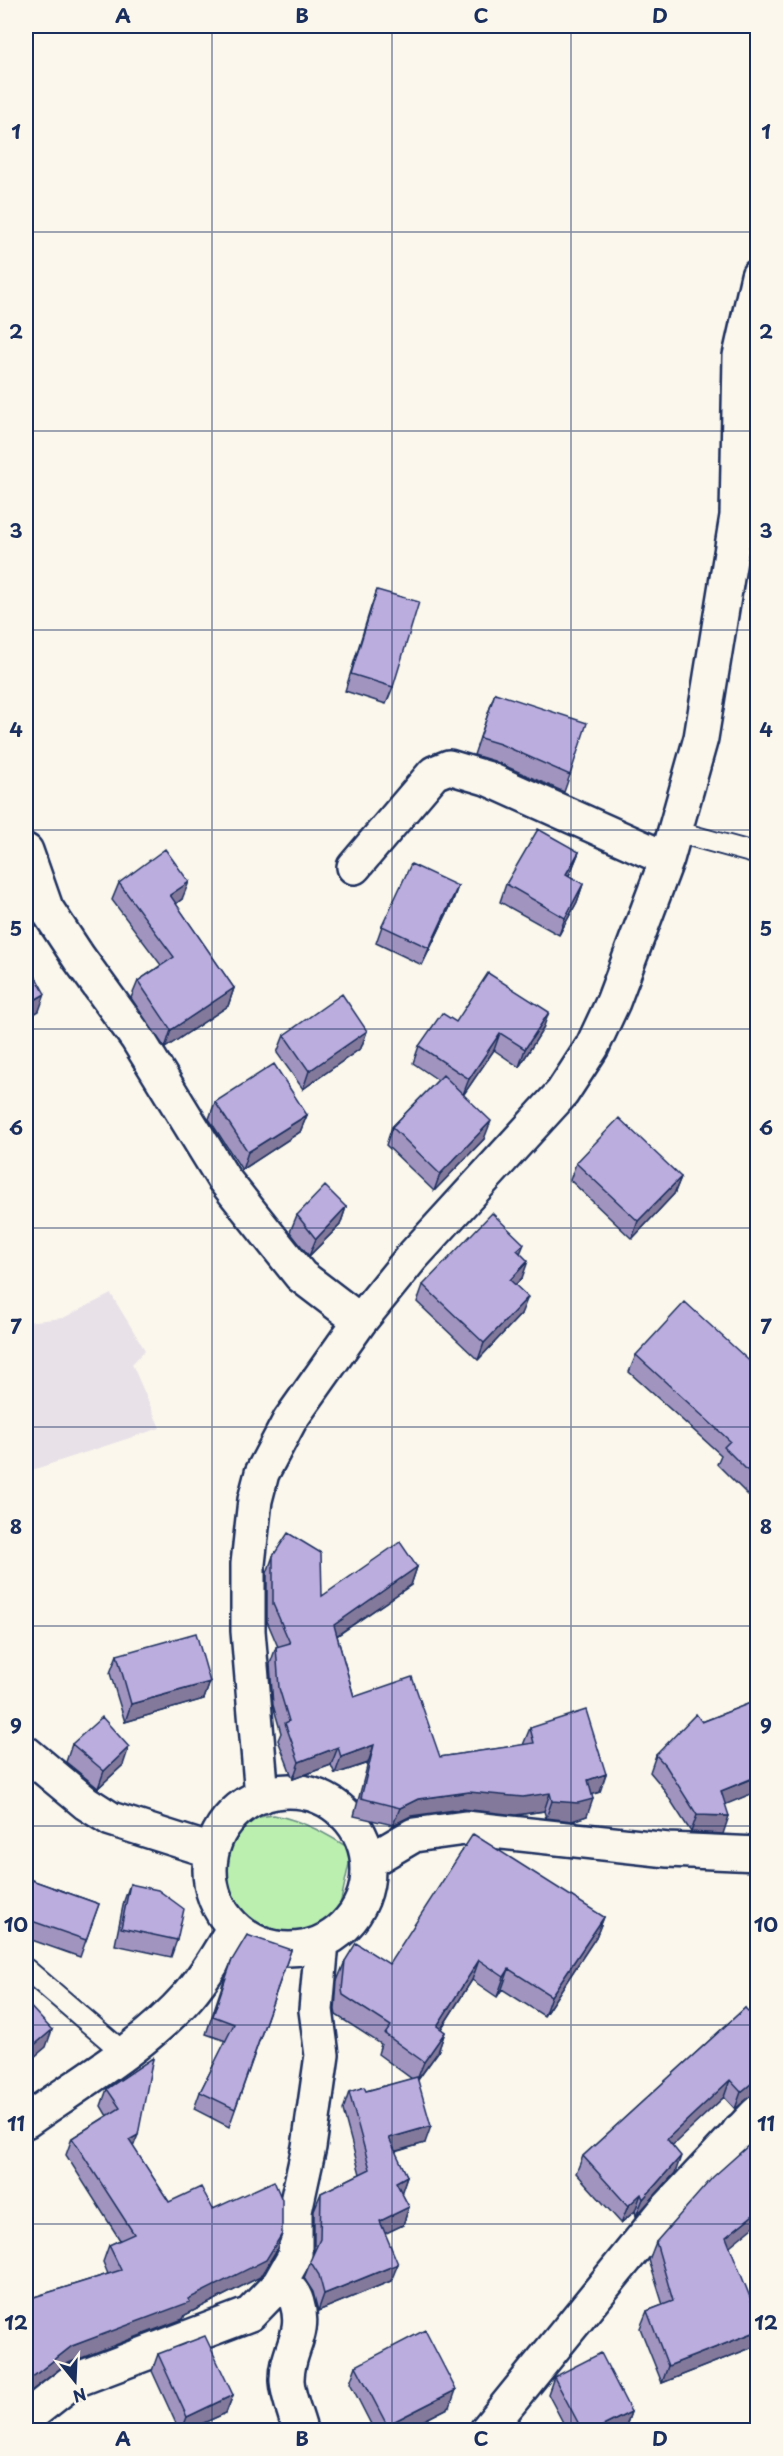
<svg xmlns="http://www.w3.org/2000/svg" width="783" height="2456" viewBox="0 0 783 2456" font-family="'Playpen Sans',sans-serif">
  <rect width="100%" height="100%" fill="#fbf7ec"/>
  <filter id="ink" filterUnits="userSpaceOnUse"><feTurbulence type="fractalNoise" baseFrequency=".0167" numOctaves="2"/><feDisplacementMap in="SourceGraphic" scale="12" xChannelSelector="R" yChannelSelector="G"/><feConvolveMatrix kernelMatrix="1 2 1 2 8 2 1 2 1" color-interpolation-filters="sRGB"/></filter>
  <g filter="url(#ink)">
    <path fill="#e8e1e8" d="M111 1294 145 1350 132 1364 160 1428 26 1472V1322L63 1318Z"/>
    <path fill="#bbefaf" stroke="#6b8f86" stroke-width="1.5" d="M274 1815C304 1821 327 1834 352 1850L337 1919C312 1929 278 1941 252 1929 220 1914 207 1861 229 1833 240 1819 257 1817 274 1815Z"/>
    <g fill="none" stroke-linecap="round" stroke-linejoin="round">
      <g stroke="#1b2f5e" stroke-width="24">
        <path id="service" d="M674 831 758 854
          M26 1969 124 2053"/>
      </g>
      <g stroke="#1b2f5e" stroke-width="38">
        <path id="minor" d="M26 851 46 908 79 958 137 1038 223 1178 301 1276 360 1321
          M354 867 434 773 449 767 486 778 667 859
          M26 1753 86 1803 111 1819 212 1851
          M210 1870a79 79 0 1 1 158 0a79 79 0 1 1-158 0Z
          M262 1796 248 1631V1564L255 1500 262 1473 290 1420 360 1321 412 1257 562 1093 592 1047 613 1002 667 859 701 738 737 516 740 356 758 276
          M368 1862 414 1835 465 1828 668 1850 758 1854
          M26 2121C81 2082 143 2047 188 1996 206 1975 220 1951 234 1927
          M739 2131 758 2152
          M279 2284C290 2288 294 2293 297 2303 307 2335 286 2351 287 2381 288 2397 296 2415 300 2430
          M26 2418 73 2381 250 2314 279 2284 295 2256V2211L309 2147 322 2055 316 2010 322 1942"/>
      </g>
      <g stroke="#1b2f5e" stroke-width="38">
        <path id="tertiary" d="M487 2430 663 2213 758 2112"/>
      </g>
      <use href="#service" stroke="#fbf7ec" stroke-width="20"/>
      <use href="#minor" stroke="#fbf7ec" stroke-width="33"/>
      <use href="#tertiary" stroke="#fbf7ec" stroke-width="33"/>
    </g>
    <path fill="#a195bf" stroke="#1b2f5e" stroke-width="1.5" d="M377 590 393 687 386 704 345 691 371 607Z
      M495 693 570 775 564 792 494 761 474 755Z
      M579 852 572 869 569 876 583 884 577 902 559 935 500 902 506 884Z
      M119 883 182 899 176 904 234 988 228 1006 165 1048 131 998 138 981 161 965 112 900Z
      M458 886 452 903 422 965 376 943 382 926Z
      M456 1022 543 1029 519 1067 494 1050 463 1095 484 1139 434 1191 386 1145 392 1127 438 1080 413 1063 419 1046Z
      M367 1031 361 1048 303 1089 277 1053 284 1035Z
      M215 1102 307 1115 300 1132 242 1170 209 1119Z
      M576 1163 681 1177 674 1194 632 1239 570 1180Z
      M346 1207 340 1225 309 1256 290 1232 297 1215Z
      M520 1253 522 1278 515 1285 521 1314 478 1360 417 1302 423 1285Z
      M636 1355 758 1369V1505L717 1464 721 1455 629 1372Z
      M273 1556 322 1596 417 1567 411 1585 337 1636 354 1697 440 1757 523 1745 530 1728 600 1792 592 1794 587 1816 572 1821 546 1818 544 1811 516 1815 462 1809 411 1816 393 1825 354 1816 368 1763 335 1774 331 1765 293 1779 278 1740 281 1733 273 1705 270 1664 276 1647H278L267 1621V1573Z
      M117 1655 210 1682 204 1699 125 1722 110 1673Z
      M758 1700V1791L725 1804 723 1834 691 1832 660 1784 650 1772 656 1755 702 1722Z
      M72 1744 123 1765 98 1788 66 1762Z
      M26 1878 99 1904 80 1957 26 1938Z
      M130 1884 177 1940 171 1957 115 1945 124 1901Z
      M604 1917 596 1937 544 2016 502 1989 497 1997 472 1980 441 2029 445 2032 438 2052 418 2080 425 2143 395 2152 407 2176 401 2192 409 2207 403 2225 385 2233 391 2281 318 2311 313 2292 304 2278 314 2253V2210L321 2193 360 2174 343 2110 349 2092 366 2091 412 2079 378 2054 381 2044 336 2015 335 2010 337 1981 345 1961 389 1964Z
      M291 1950 229 2127 194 2109 200 2092 226 2041 206 2034 225 1977 232 1960Z
      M745 2008 758 2094H753L735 2109 724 2097 672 2145 675 2173 636 2216 635 2211 621 2223 576 2173 583 2156Z
      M153 2058 133 2147 169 2202 213 2209 282 2234 276 2251 260 2277 185 2315 183 2319 66 2364 26 2395V2273L31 2298 108 2274 103 2262 109 2245 120 2240 66 2155 72 2138 107 2116 101 2106 107 2089Z
      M656 2242 730 2246 756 2346 662 2383 640 2328 647 2311 663 2305 649 2260Z
      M158 2354 233 2395 226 2413 188 2430H179L152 2371Z
      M356 2366 450 2407 405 2430H374L350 2383Z
      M554 2377 631 2412 625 2429 622 2430H567L548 2394Z"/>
    <path fill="#83799b" stroke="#1b2f5e" stroke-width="1.5" d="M579 852 572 869 560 892 566 874Z
      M189 882 182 899 164 913 170 895Z
      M583 884 577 902 559 935 565 918Z
      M458 886 452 903 422 965 429 948Z
      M234 988 228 1006 165 1048 171 1030Z
      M45 994 39 1011 26 1019V1005Z
      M549 1012 543 1029 519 1067 525 1049Z
      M367 1031 361 1048 303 1089 309 1071Z
      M500 1033 494 1050 462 1097 469 1079Z
      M307 1115 300 1132 242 1170 248 1152Z
      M491 1121 484 1139 434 1191 440 1174Z
      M681 1177 674 1194 632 1239 638 1221Z
      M346 1207 340 1225 309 1256 316 1239Z
      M524 1244 517 1261V1250Z
      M528 1261 522 1278 503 1297 510 1280Z
      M528 1297 521 1314 478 1360 484 1343Z
      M417 1567 411 1585 327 1642 334 1625Z
      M210 1682 204 1699 125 1722 131 1704Z
      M374 1745 368 1763 335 1774 341 1757Z
      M129 1747 123 1765 98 1788 104 1771Z
      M338 1747 331 1765 293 1779 299 1762Z
      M606 1774 600 1792 582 1798 588 1780Z
      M758 1776V1791L715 1809 721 1791Z
      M469 1792 550 1793 544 1811 516 1815 462 1809 411 1816 393 1825 400 1808 418 1799Z
      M593 1799 587 1816 572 1821 546 1818 552 1801Z
      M697 1815 729 1816 723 1834 691 1832Z
      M604 1917 596 1937 544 2016 551 1996Z
      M479 1960 472 1980 430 2046 437 2026Z
      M509 1969 502 1989 497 1997 504 1977Z
      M52 2030 46 2047 26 2064V2052Z
      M445 2032 438 2052 416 2082 424 2062Z
      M758 2078V2094H753L735 2109 741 2092Z
      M730 2080 724 2097 661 2156 667 2139Z
      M431 2126 425 2143 382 2155 389 2138Z
      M138 2135 131 2152 129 2140Z
      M681 2156 675 2173 636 2216 643 2199Z
      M407 2176 401 2194 396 2182Z
      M641 2194 635 2211 621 2223 628 2206Z
      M409 2207 403 2225 374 2239 380 2221Z
      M758 2211V2223L720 2254 726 2237Z
      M282 2234 276 2251 260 2277 185 2315 183 2319 66 2364 26 2395V2382L72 2346 188 2299Z
      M398 2264 391 2281 318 2311 324 2294Z
      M758 2331V2342L756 2346 662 2383 668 2366Z
      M456 2390 450 2407 405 2430H385L387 2425Z
      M233 2395 226 2413 188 2430H182L187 2417Z
      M631 2412 625 2429 622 2430H595Z"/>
    <path fill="#bbadde" stroke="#1b2f5e" stroke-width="1.5" d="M377 590 419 602 393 687 351 674Z
      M495 693 587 723 570 775 500 744 480 738Z
      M538 829 579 852 566 874 583 884 565 918 506 884Z
      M165 849 189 882 170 895 234 988 171 1030 138 981 174 957 119 883Z
      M411 864 458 886 429 948 382 926Z
      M26 959 45 994 26 1005Z
      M488 973 549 1012 525 1049 500 1033 469 1079 419 1046 442 1013 456 1022Z
      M342 994 367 1031 309 1071 284 1035Z
      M274 1064 307 1115 248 1152 215 1102Z
      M443 1075 491 1121 440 1174 392 1127Z
      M619 1118 681 1177 638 1221 576 1163Z
      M325 1186 346 1207 316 1239 297 1215Z
      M492 1213 524 1244 517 1250 528 1261 510 1280 528 1297 484 1343 423 1285Z
      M685 1302 758 1369V1481L724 1447 730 1441 636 1355Z
      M288 1533 321 1553 322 1596 400 1542 417 1567 334 1625 354 1697 412 1677 440 1757 534 1743 530 1728 586 1710 606 1774 588 1780 593 1799 578 1803 552 1801 550 1793 523 1797 469 1792 418 1799 400 1808 361 1798 374 1745 341 1757 338 1747 299 1762 285 1723 289 1721 279 1688 276 1647 290 1643 273 1604V1556Z
      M196 1633 210 1682 131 1704 117 1655Z
      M758 1700V1776L721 1791 729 1816 697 1815 666 1766 656 1755 696 1714 702 1722Z
      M102 1717 129 1747 104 1771 72 1744Z
      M26 1790 29 1793 26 1798Z
      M473 1834 604 1917 551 1996 509 1969 504 1977 479 1960 437 2026 445 2032 424 2062 385 2034 391 2026 343 1995 342 1990 345 1961 356 1943 389 1964Z
      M26 1878 99 1904 86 1940 26 1919Z
      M130 1884 158 1890 184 1909 177 1940 121 1928Z
      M247 1935 291 1950 235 2109 200 2092 234 2024 213 2016 232 1960Z
      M26 2002 52 2030 26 2052Z
      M745 2008 758 2021V2078L741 2092 730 2080 667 2139 681 2156 643 2199 641 2194 628 2206 583 2156Z
      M153 2058 138 2135 129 2140 169 2202 201 2187 213 2209 274 2181 282 2200V2234L266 2260 188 2299 190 2302 72 2346 26 2382V2273L31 2298 121 2270 109 2245 134 2234 72 2138 120 2108 107 2089Z
      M417 2077 431 2126 389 2138 407 2176 396 2182 409 2207 380 2221 398 2264 324 2294 319 2275 310 2261 320 2239 321 2193 370 2169 349 2092 364 2087 366 2091Z
      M749 2145 758 2151V2211L726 2237 758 2317V2331L668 2366 647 2311 673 2301 656 2242 713 2177Z
      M425 2330 456 2390 387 2425 356 2366Z
      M205 2336 233 2395 187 2417 158 2354Z
      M601 2353 631 2412 595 2430H582L554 2377Z"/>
  </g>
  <path fill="none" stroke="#1b2f5e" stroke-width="1.5" stroke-opacity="0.55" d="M212 26V2430M392 26V2430M571 26V2430M26 232H758M26 431H758M26 630H758M26 830H758M26 1029H758M26 1228H758M26 1427H758M26 1626H758M26 1826H758M26 2025H758M26 2224H758"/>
  <rect width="783" height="2456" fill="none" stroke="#fbf7ec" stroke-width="66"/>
  <g transform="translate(75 2381) rotate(162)" stroke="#fbf7ec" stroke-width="4.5" paint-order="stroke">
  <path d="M0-4.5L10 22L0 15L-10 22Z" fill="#1b2f5e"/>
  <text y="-9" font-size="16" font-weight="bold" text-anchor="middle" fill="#1b2f5e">N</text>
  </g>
  <rect x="33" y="33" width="717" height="2390" fill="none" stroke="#1b2f5e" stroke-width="2"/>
  <g font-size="20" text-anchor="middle" font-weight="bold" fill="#1b2f5e">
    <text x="123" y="23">A</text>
    <text x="302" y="23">B</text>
    <text x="481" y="23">C</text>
    <text x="660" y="23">D</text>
    <text x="16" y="139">1</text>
    <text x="766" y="139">1</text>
    <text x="16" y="339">2</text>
    <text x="766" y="339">2</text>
    <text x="16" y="538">3</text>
    <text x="766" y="538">3</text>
    <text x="16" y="737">4</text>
    <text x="766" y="737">4</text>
    <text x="16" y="936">5</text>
    <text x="766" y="936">5</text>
    <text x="16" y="1135">6</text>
    <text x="766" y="1135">6</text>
    <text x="16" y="1334">7</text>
    <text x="766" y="1334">7</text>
    <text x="16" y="1534">8</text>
    <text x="766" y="1534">8</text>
    <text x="16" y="1733">9</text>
    <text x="766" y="1733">9</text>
    <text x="16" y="1932">10</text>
    <text x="766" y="1932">10</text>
    <text x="16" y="2131">11</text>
    <text x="766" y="2131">11</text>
    <text x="16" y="2330">12</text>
    <text x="766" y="2330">12</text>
    <text x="123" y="2446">A</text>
    <text x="302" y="2446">B</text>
    <text x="481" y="2446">C</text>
    <text x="660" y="2446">D</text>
  </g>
</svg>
